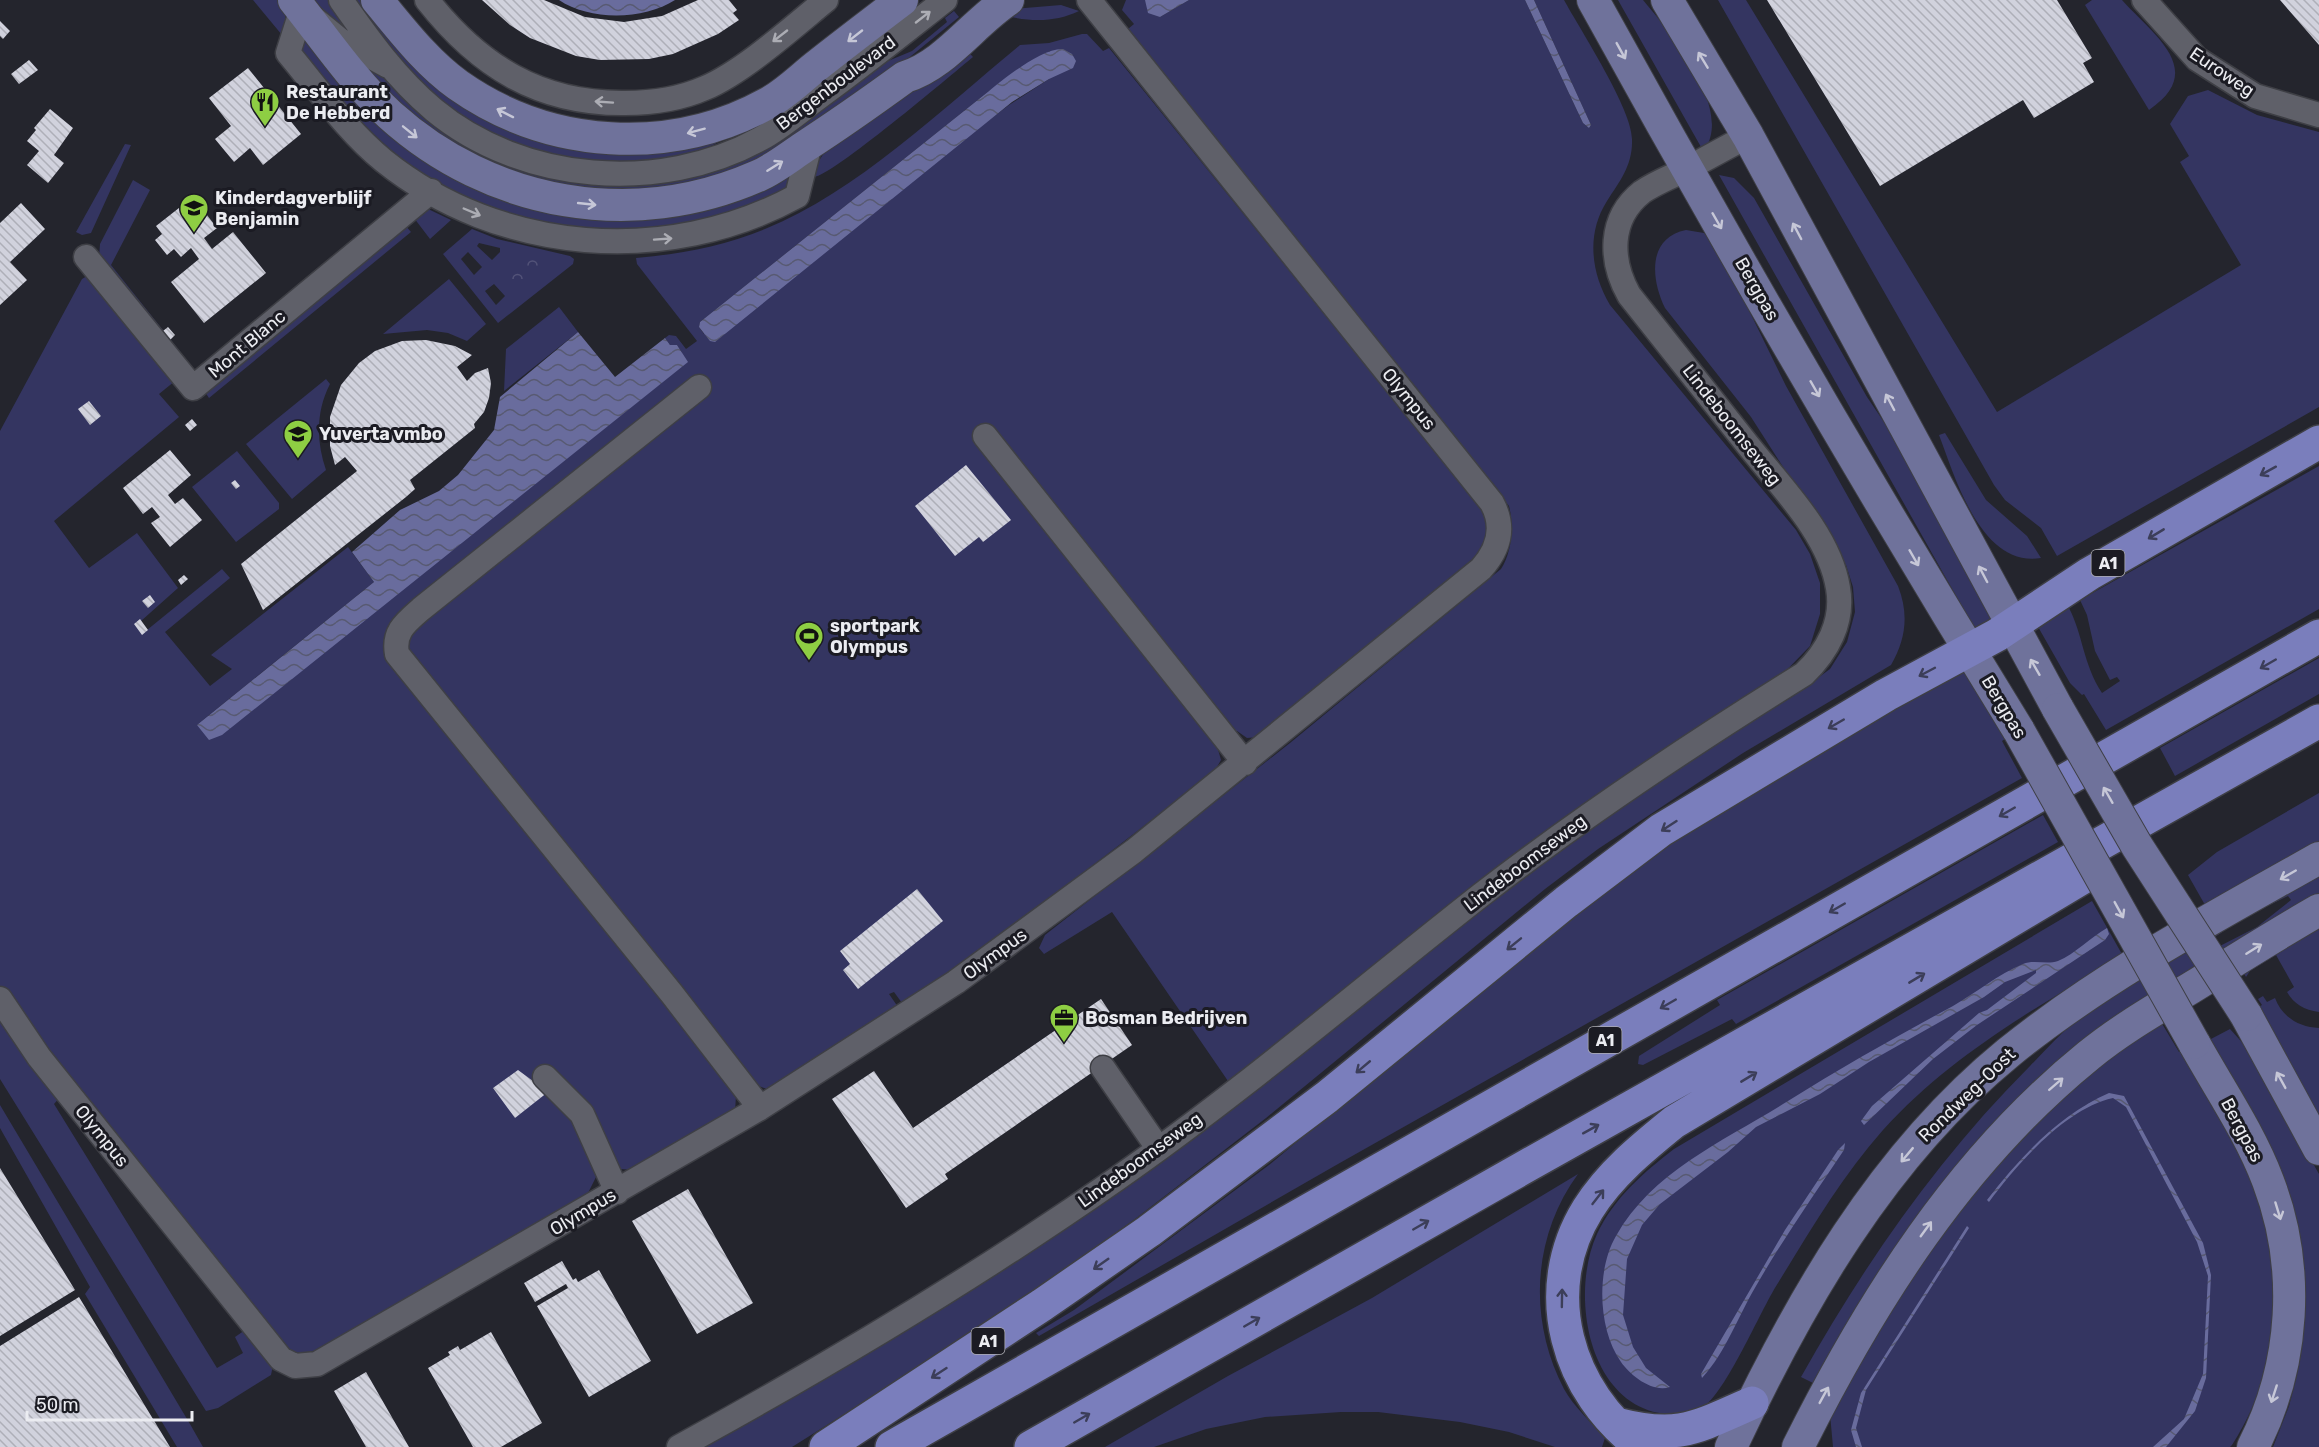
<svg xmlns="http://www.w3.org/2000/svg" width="2319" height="1447" viewBox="0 0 2319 1447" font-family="Rubik,sans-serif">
  <defs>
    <pattern id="forest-crowns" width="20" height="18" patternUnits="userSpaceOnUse" patternTransform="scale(1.5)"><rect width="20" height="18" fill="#343561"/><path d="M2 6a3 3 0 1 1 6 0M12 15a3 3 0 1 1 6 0" fill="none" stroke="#525278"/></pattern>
    <pattern id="water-waves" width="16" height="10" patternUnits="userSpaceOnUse" patternTransform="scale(1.5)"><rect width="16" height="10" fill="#696c9d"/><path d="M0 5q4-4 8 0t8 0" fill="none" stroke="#585a72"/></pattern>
    <pattern id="building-back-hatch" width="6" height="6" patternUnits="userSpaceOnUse" patternTransform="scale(1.5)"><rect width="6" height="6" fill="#d1d2dd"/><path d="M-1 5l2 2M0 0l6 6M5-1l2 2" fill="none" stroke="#aeafb8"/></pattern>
  </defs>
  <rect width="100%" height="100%" fill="#24252d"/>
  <path fill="#343561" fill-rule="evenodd" d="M253 0H285V31L282 35Z
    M302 0H334L366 45Z
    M349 0H369L555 139 739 127C731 133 722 141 713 145 632 181 512 159 444 105 407 76 379 35 349 0Z
    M1126 0H1145L1160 17 1189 0H1525L1583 123 1589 128 1591 125 1534 0H1564C1581 31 1632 109 1632 139 1633 165 1620 181 1607 201 1586 234 1591 273 1610 305L1796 530 1810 554 1820 583V614L1810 646 1779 678 1608 788 1228 1081 1112 912 1044 954 1039 948 1045 935 1290 743 1501 569C1512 552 1514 526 1509 506L1132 35 1128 29 1134 24 1122 10Z
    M1618 0H1643C1669 31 1733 107 1705 149L1701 147Z
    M1718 0H1746L1997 412 2241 265 2180 162 2189 156 2170 124 2188 96 2208 90 2257 115 2319 132V407L2057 556 2041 528 2005 500 1994 485Z
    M2092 0H2122C2153 35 2208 70 2149 110L2085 5Z
    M1061 5 1079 11C1056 22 1032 22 1007 16L1014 9Z
    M954 11 959 17 905 61 728 181 569 196 435 143 345 51 377 71 405 99 470 147 678 178 884 57 888 61 912 51 947 22 945 18Z
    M305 27 364 98 567 209 793 165 791 186C756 202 722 217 684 224 583 244 469 217 390 149 357 121 330 86 302 52Z
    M1082 34H1087L1103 51 1109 48 1479 505C1490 521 1488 536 1480 553L1259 737 1247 738 1237 731 1217 746 1221 760 1214 772 975 956 902 1003 894 992 889 994 898 1007 774 1087 767 1089 756 1085 736 1096 735 1111 633 1170 621 1169 616 1165 595 1169 596 1177 588 1193 315 1354 306 1357 287 1353 61 1096 54 1104 217 1368 243 1353 235 1337 248 1328 273 1365 271 1375 218 1408 206 1411 0 1079V431L82 279 87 276 175 381 159 394 179 417 54 521 89 568 137 533 178 588 141 621 147 630 222 569 230 578 165 632 210 686 232 669 211 655 348 547 374 582 198 724 682 353 677 345H670L665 338 669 335 676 336 686 349 697 341 637 264 636 258C681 254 724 246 765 229 858 191 943 108 1020 45L1049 43ZM1050 51 1049 79 1009 105 704 334 699 327 700 322 989 91Z
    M963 46 973 57C950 76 832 176 814 177L817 164 827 148Z
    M125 144 131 145 91 233 82 235 76 232Z
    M1719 175 1734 178 1754 198 1867 397 1941 506 1998 614 1978 635Z
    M133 180 150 190 111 265 182 354 177 357 99 258 100 244Z
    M426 208 451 220 430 239 414 218Z
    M405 225 411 232 209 398 205 392Z
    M472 229 497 239 570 256 574 259 573 264 498 323 443 254ZM479 243 500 248V252L492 260 477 246ZM468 252 482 267 474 275 461 259ZM494 284 505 296 496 305 485 291Z
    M1686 230 1704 233 1717 245 1786 386 1898 586C1909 614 1906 639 1891 665L1743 753 1598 849 1545 889 1266 1118 1135 1219 1005 1313 792 1447H703L933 1311 1574 838 1725 737 1792 697 1830 669 1847 642 1855 612 1853 587 1846 565 1751 417 1665 308C1651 279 1647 238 1686 230Z
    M449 279 486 324 467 341 448 333 427 330 383 334Z
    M559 307 578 332 504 391 506 349Z
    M326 379 330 384C316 411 316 441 326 470L292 499 246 444Z
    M1945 433 1986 500 2027 536 2041 558C1981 568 1955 477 1939 435Z
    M237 451 279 503V509L236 542 192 487Z
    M2319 466V609L2106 730 2084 694 2082 695 2070 683 2037 625 2069 608C2083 635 2083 664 2102 693L2120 681 2117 677 2110 680 2095 651 2087 615 2080 600Z
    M2319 658V694L2175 776 2160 748Z
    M1962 672 1969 673 1998 721 2005 739 2002 741 2022 778 1338 1164 1039 1336 1036 1333 1074 1310 1269 1165 1516 959 1684 832 1936 683Z
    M2319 793V844L2205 905 2188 875 2217 852Z
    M2043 815 2058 842 1736 1024 1732 1019 1643 1065 1638 1064 1639 1056 1720 1005 1717 1000Z
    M2319 871V895L2044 1074C1946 1162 1878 1270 1815 1384L1801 1377C1865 1263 1938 1158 2030 1066 2053 1042 2079 1014 2107 995 2174 950 2249 912 2319 871ZM2288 896 2291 900 2257 927 2216 948 2212 939 2243 918Z
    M2092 901 2123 956C2037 1007 1952 1054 1883 1130 1842 1176 1810 1231 1778 1283 1760 1311 1726 1393 1702 1408 1698 1411 1688 1413 1683 1414 1592 1422 1567 1300 1597 1234 1614 1198 1643 1173 1674 1149Z
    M2319 921V1012C2304 1010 2294 1004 2287 992L2294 987 2276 955 2250 971 2246 977 2240 967Z
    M2263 996 2267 1002 2275 998C2282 1017 2299 1027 2319 1028V1123L2257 1008 2262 1005 2258 999Z
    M2158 1017 2179 1052 2182 1051C2201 1083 2223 1115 2239 1149 2284 1249 2293 1349 2232 1445L2230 1447H1833L1830 1414 1837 1396 1947 1220 2062 1086Z
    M2230 1029 2248 1049 2319 1174V1447H2273L2289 1406 2297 1375 2304 1317 2209 1040Z
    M0 1105 190 1424 203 1447H177L85 1294 90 1287 0 1128Z
    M1578 1174C1532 1237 1528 1320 1564 1389 1573 1406 1592 1423 1605 1438L1602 1447H1555L1509 1432 1460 1422 1378 1412H1341L1265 1417 1206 1429 1154 1447H1105L1228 1376 1372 1298Z"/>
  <path fill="url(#forest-crowns)" d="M527 257 541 261 546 266 545 270 514 293 502 274Z"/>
  <path fill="url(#water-waves)" d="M559 0H675C644 20 590 21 559 0Z
    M1145 0H1189L1160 17 1148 13Z
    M1525 0H1534L1591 125 1589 128 1583 123Z
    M1063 49 1072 54 1076 61 1073 68 1049 79 1012 102 715 342 710 341 699 327 700 322 989 91C1005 78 1042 48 1063 49Z
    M578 332 615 377 665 338 670 345H677L688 362 222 735 209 740 197 725 374 582 352 552 400 510 439 491 458 475 494 430 500 397Z
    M2107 928 2109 934 2105 940 1977 1025 1933 1059 1864 1125 1861 1121 1872 1106 1979 1013 1987 1010 2036 973V970L2005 982 1984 997 1869 1062 1820 1094 1756 1127 1728 1152 1660 1204 1642 1225 1627 1259 1623 1315 1633 1347 1646 1368 1670 1387C1652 1393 1630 1375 1621 1362 1598 1330 1596 1270 1616 1236 1653 1170 1728 1139 1788 1101 1842 1067 1897 1036 1953 1006 1976 993 1998 974 2023 964 2034 959 2046 965 2058 961 2075 954 2091 937 2107 928Z
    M2109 1093 2124 1096 2203 1243 2211 1275 2206 1378 2195 1411 2166 1447H2153L2184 1419 2203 1374 2208 1276 2197 1242 2126 1107 2113 1098C2066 1108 2017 1164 1989 1202L1987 1200C2020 1157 2059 1115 2109 1093Z
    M1845 1143 1844 1150C1814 1195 1783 1239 1756 1286 1738 1316 1726 1352 1702 1378L1701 1374 1785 1230 1838 1150Z
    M1967 1226 1969 1228 1866 1390 1856 1428 1862 1447H1856L1851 1430 1861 1393Z"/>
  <path fill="url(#building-back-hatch)" d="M482 0H544L585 17 624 22 662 16 698 0H729L737 10 733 13 739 20 718 34 673 54 649 59 600 60 576 56 530 38 510 25Z
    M1767 0H2057L2092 58 2083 63 2094 82 2034 118 2023 100 1880 186Z
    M2280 0H2319V45Z
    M0 21 10 31 3 39 0 36Z
    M29 60 38 70 19 84 11 74Z
    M248 68 301 134 263 165 250 148 234 162 215 139 231 126 209 98Z
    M50 109 73 128 54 155 64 163 48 183 27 165 39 151 27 141 36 130 34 128Z
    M193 197 217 228 204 238 212 249 233 232 266 273 204 323 171 282 199 259 191 248 181 257 174 249 167 255 155 240 162 234 156 226Z
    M21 203 45 229 10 262 27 280 0 305V223Z
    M168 327 175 335 170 340 163 331Z
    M426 340 455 346 472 355 457 367 467 381 475 373 488 368 491 383 489 398 484 412 474 424 475 428 410 480 415 489 406 497 263 610 241 564 357 471 345 457 335 465 330 446V417L341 385 359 363 375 351 402 341Z
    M89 401 101 416 90 425 78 409Z
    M192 419 197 425 190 431 185 425Z
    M170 450 191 475 168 495 175 504 183 498 202 520 170 547 151 523 160 517 152 507 143 514 123 488Z
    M966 465 1011 520 983 542 979 537 955 556 915 506Z
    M235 480 240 486 236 489 231 483Z
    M184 575 188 579 181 585 178 580Z
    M150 595 155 602 148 608 142 601Z
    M140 619 148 630 142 635 134 624Z
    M917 889 943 921 858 989 843 970 850 964 840 951Z
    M1101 999 1132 1045 945 1174 948 1179 906 1208 832 1099 874 1071 913 1128Z
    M518 1070 548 1092 515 1118 493 1088Z
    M0 1168 75 1290 0 1336Z
    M688 1189 753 1303 697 1334 632 1221Z
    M562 1261 573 1280 576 1278 578 1282 599 1270 651 1361 589 1397 537 1306 568 1288 566 1284 535 1302 524 1283Z
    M79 1297 170 1447H0V1346Z
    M491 1332 542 1423 501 1447H473L428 1368 450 1355 448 1352 458 1346 460 1350Z
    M366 1372 409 1447H366L334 1391Z"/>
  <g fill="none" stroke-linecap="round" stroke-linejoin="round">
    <g stroke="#3e3f45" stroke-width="27">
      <path id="minor" d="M341 0C369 40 396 78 434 110 522 183 660 194 760 139 781 128 800 111 819 97 862 66 903 33 945 0
        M427 0C479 66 539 104 625 103 651 103 680 99 705 88 743 72 793 27 826 0
        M2144 0 2197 59 2255 96 2319 115
        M388 66 340 40 302 9 288 53C319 90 346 130 384 161 500 254 667 267 797 196L810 144
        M86 257 193 388 431 191
        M699 387 421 609C405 623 393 632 397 654L672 994 760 1108
        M985 436 1245 763
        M0 999 39 1057 281 1359 295 1366 317 1364 760 1108 956 982 1134 851 1481 569C1499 549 1505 527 1492 503L1089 0
        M1103 1068 1158 1148
        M545 1077 582 1114 617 1192
        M679 1447C829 1365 978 1276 1118 1178 1244 1090 1360 990 1481 895 1584 815 1693 743 1804 674 1827 652 1844 622 1838 588 1829 532 1777 483 1743 439 1705 391 1667 343 1629 295 1610 261 1608 219 1642 192 1655 183 1673 176 1687 169 1707 158 1727 147 1748 136"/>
    </g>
    <g stroke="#3e3f45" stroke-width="34">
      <path id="major" d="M294 0C325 39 354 82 390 115 491 206 633 231 758 176 774 169 789 157 804 147 838 125 872 101 905 77 945 65 973 23 1008 0
        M377 0C402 30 426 62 458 85 549 149 670 157 768 103 785 94 800 79 815 67 844 44 873 22 902 0
        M1593 0C1729 247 1871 491 2019 731
        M1667 0 1748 136 2058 709
        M2246 1015 2319 1149
        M2194 1043C2219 1088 2250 1133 2268 1181 2301 1267 2295 1365 2253 1447
        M1731 1447C1799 1302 1882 1156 2008 1053 2103 976 2213 918 2319 858
        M1798 1447C1871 1301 1960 1160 2088 1056 2121 1029 2158 1008 2194 986 2236 960 2277 934 2319 910"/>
    </g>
    <g stroke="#3e3f45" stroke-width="36">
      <path id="highway" d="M1616 1424C1678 1440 1695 1428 1752 1403
        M826 1447 1042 1305 1149 1231 1327 1097 1566 902 1661 830 1886 695 1997 635 2089 574 2319 442
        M892 1447 2319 636
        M1031 1447 1521 1169 2319 721
        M1642 1447C1567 1393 1537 1291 1588 1209 1610 1174 1642 1148 1674 1122L2090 873"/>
    </g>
    <use href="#minor" stroke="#5f6069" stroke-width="24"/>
    <use href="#major" stroke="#6f729b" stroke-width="32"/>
    <use href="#highway" stroke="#7a7ebc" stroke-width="33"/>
    <g stroke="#3e3f45" stroke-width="34" stroke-linecap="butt">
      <path id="major-bridge" d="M2058 709 2137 846 2246 1015
        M2019 731 2194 1043"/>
    </g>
    <use href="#major-bridge" stroke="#6f729b" stroke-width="32"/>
  </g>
  <defs><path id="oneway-shaft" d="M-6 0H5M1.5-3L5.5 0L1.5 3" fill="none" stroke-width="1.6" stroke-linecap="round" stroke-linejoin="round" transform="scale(1.5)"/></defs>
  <g stroke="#acadb4">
    <use href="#oneway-shaft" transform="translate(923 17) rotate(-38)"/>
    <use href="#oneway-shaft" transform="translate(780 36) rotate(142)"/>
    <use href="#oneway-shaft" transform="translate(604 102) rotate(-176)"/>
    <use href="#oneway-shaft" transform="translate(472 212) rotate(23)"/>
    <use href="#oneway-shaft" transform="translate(663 239) rotate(-4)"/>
  </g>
  <g stroke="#c6c7d7">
    <use href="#oneway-shaft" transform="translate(855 36) rotate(142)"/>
    <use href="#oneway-shaft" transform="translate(1621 51) rotate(61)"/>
    <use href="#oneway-shaft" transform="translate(1703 60) rotate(-121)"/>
    <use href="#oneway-shaft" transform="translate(505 113) rotate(-153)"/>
    <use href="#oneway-shaft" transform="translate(696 131) rotate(165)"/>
    <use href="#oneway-shaft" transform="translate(410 132) rotate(39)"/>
    <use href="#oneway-shaft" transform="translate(775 166) rotate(-32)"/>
    <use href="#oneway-shaft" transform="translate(587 204) rotate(6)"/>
    <use href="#oneway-shaft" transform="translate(1717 221) rotate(60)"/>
    <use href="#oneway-shaft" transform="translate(1797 231) rotate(-118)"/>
    <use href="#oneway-shaft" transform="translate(1815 389) rotate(60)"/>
    <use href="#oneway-shaft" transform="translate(1890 402) rotate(-118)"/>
    <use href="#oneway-shaft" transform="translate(1914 558) rotate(60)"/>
    <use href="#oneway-shaft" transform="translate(1983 574) rotate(-118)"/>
    <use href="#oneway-shaft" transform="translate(2035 667) rotate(-120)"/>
    <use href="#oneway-shaft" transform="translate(2108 795) rotate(-120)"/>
    <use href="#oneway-shaft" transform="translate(2288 875) rotate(150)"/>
    <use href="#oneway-shaft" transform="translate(2119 910) rotate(61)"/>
    <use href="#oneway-shaft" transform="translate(2254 949) rotate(-32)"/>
    <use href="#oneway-shaft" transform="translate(2281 1080) rotate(-119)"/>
    <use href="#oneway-shaft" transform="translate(2056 1084) rotate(-41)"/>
    <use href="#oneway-shaft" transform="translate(1907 1155) rotate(130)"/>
    <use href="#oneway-shaft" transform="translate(2278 1211) rotate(73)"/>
    <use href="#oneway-shaft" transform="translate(1926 1229) rotate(-54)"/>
    <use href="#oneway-shaft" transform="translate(2274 1394) rotate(108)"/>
    <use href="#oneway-shaft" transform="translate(1824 1395) rotate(-61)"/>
  </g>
  <g stroke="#3c3e59">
    <use href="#oneway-shaft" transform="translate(2268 471) rotate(151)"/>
    <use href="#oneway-shaft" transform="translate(2156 534) rotate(149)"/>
    <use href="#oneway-shaft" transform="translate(2268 664) rotate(150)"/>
    <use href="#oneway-shaft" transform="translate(1927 672) rotate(152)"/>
    <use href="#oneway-shaft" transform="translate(1836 724) rotate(150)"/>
    <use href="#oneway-shaft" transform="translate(2007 812) rotate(150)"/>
    <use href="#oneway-shaft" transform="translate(1669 826) rotate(147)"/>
    <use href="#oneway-shaft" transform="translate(1837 908) rotate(150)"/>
    <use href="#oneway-shaft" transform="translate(1514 944) rotate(141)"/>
    <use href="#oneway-shaft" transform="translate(1917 978) rotate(-31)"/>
    <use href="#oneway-shaft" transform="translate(1668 1004) rotate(150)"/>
    <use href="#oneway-shaft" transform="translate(1363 1067) rotate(140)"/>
    <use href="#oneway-shaft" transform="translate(1749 1077) rotate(-31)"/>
    <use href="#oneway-shaft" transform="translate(1591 1129) rotate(-29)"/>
    <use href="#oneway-shaft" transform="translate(1598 1197) rotate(-52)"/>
    <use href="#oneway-shaft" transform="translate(1421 1225) rotate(-30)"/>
    <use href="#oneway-shaft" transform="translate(1101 1264) rotate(145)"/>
    <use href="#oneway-shaft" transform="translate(1562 1298) rotate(-89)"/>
    <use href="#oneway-shaft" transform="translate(1252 1322) rotate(-30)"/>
    <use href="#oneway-shaft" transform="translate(939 1373) rotate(147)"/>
    <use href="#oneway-shaft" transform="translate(1082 1418) rotate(-30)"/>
  </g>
  <defs>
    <g id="restaurant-pin" transform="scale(1.5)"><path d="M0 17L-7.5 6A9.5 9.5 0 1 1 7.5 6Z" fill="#8ece43" stroke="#1b1b23"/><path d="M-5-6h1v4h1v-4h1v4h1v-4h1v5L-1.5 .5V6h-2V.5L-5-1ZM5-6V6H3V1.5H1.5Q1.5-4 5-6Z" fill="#111"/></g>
    <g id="school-pin" transform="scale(1.5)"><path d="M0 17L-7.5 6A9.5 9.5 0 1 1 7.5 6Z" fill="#8ece43" stroke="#1b1b23"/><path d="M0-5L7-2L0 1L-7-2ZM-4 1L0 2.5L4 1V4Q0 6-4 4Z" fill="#111"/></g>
    <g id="stadium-pin" transform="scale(1.5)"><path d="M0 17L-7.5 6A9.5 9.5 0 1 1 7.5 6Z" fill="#8ece43" stroke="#1b1b23"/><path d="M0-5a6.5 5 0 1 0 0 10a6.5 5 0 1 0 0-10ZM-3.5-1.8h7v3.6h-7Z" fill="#111"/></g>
    <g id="office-pin" transform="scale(1.5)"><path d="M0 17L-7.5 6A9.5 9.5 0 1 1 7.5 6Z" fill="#8ece43" stroke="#1b1b23"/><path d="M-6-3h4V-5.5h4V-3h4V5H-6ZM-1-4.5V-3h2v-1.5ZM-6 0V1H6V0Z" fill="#111"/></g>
  </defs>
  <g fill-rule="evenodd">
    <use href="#restaurant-pin" x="265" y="102"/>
    <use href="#school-pin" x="194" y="208"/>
    <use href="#school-pin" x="298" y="434"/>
    <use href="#stadium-pin" x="809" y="636"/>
    <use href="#office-pin" x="1064" y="1018"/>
  </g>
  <g text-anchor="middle" stroke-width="6" stroke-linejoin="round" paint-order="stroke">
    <g fill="#1b1b23" stroke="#adadb3" stroke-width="1.5">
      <rect x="2091.5" y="550" width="33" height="26" rx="4.5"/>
      <rect x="1588.5" y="1027" width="33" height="26" rx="4.5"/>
      <rect x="971.5" y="1328" width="33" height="26" rx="4.5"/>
    </g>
    <g font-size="16" font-weight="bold" fill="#ebecf1">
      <text x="2108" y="569">A1</text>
      <text x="1605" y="1046">A1</text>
      <text x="988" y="1347">A1</text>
    </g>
    <g font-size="18" fill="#ebecf1" stroke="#1b1b23">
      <text transform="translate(2222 72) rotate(34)" y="6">Euroweg</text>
      <text transform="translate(836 83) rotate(-37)" y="6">Bergenboulevard</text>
      <text transform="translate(1757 289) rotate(60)" y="6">Bergpas</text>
      <text transform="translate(247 344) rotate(-40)" y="6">Mont Blanc</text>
      <text transform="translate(1409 399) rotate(51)" y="6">Olympus</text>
      <text transform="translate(1732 425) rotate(52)" y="6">Lindeboomseweg</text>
      <text transform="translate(2004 707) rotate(59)" y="6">Bergpas</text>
      <text transform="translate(1525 863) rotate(-37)" y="6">Lindeboomseweg</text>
      <text transform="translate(995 954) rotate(-36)" y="6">Olympus</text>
      <text transform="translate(1967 1095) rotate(-44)" y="6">Rondweg-Oost</text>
      <text transform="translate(2242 1130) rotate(62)" y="6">Bergpas</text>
      <text transform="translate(102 1136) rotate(51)" y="6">Olympus</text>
      <text transform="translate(1140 1160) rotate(-36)" y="6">Lindeboomseweg</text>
      <text transform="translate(583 1212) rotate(-31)" y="6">Olympus</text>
    </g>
    <g font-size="18" font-weight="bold" fill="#ebecf1" stroke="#1b1b23" text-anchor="start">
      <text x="286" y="98">Restaurant<tspan x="286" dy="21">De Hebberd</tspan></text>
      <text x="215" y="204">Kinderdagverblijf<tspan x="215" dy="21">Benjamin</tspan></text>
      <text x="319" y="440">Yuverta vmbo</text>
      <text x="830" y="632">sportpark<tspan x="830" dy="21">Olympus</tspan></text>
      <text x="1085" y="1024">Bosman Bedrijven</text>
    </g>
  </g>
  <path d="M27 1411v9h165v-9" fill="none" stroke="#ebecf1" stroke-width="3"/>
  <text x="36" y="1411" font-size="18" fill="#ebecf1" stroke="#1b1b23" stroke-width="4.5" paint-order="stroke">50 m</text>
</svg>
